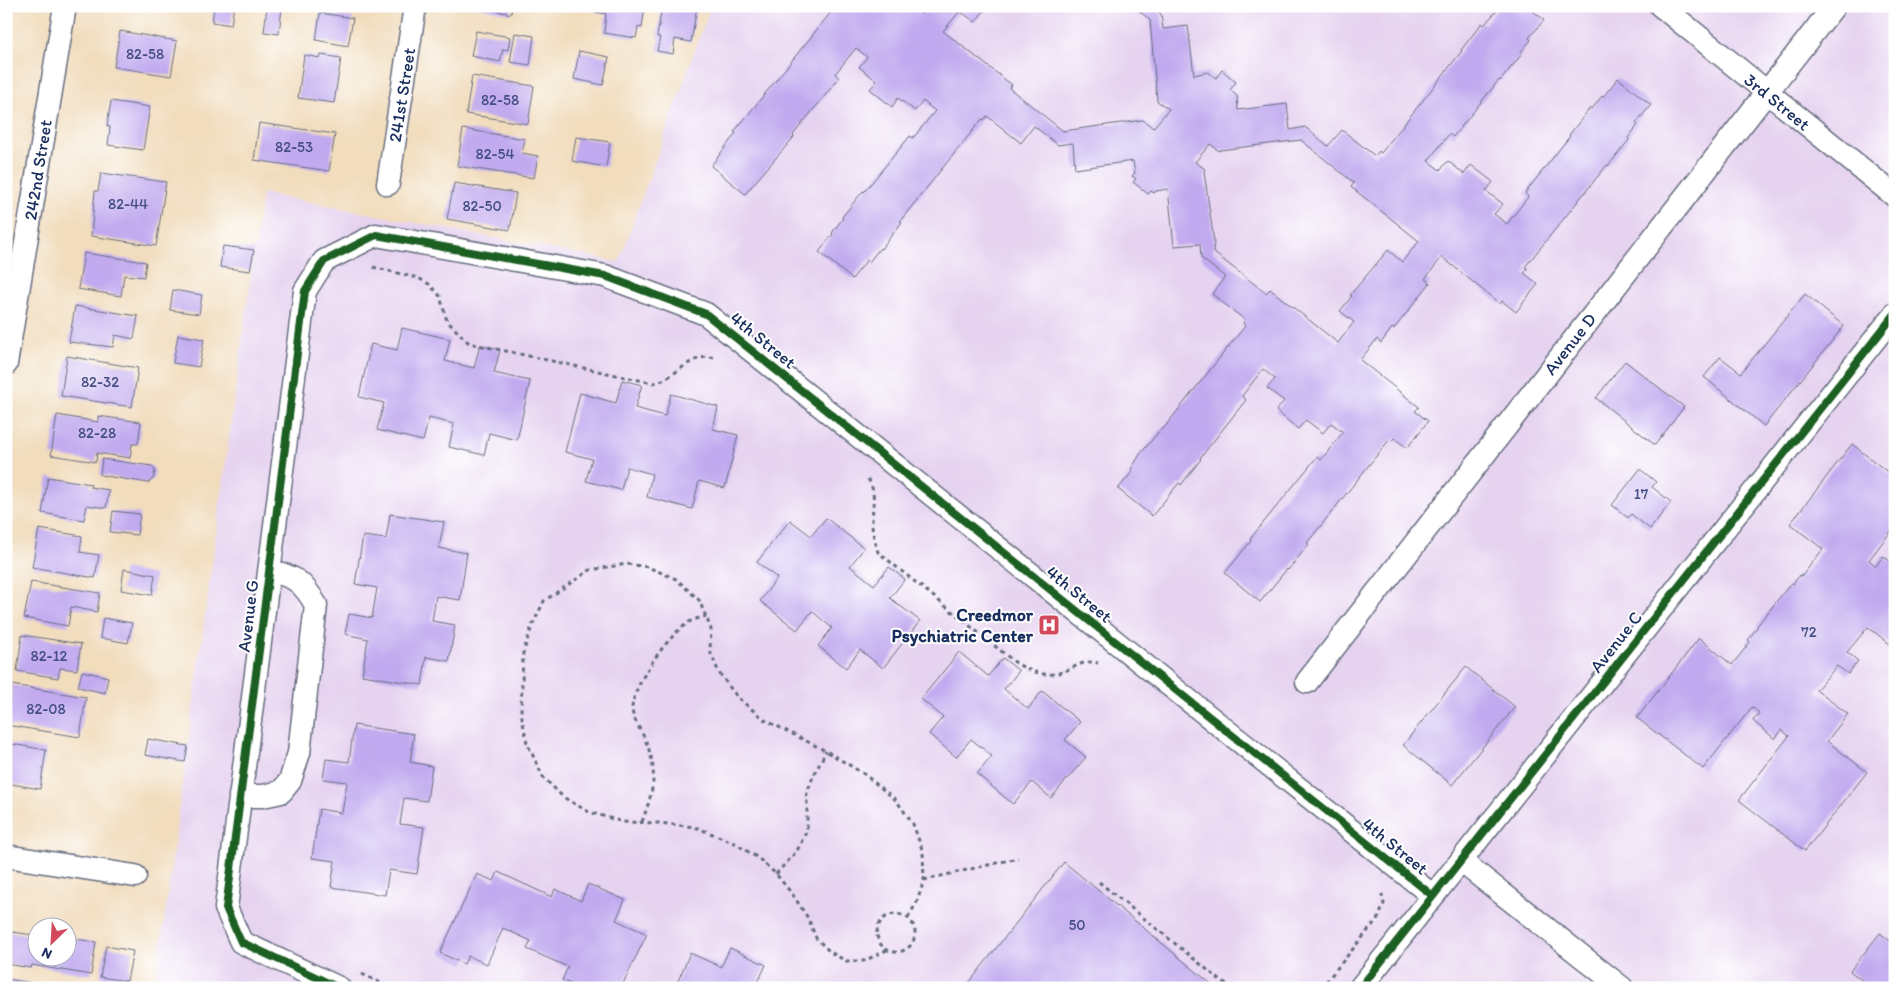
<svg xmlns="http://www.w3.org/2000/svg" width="1901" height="994" viewBox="0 0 1901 994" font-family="Itim,sans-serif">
  <rect width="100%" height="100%" fill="#fff"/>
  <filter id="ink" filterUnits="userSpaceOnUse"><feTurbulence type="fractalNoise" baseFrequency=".02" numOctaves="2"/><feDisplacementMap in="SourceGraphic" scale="10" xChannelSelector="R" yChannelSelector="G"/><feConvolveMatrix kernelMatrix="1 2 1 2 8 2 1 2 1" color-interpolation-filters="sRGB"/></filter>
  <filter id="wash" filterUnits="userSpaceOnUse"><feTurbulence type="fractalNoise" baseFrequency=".0096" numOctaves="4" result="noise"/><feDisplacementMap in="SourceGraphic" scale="20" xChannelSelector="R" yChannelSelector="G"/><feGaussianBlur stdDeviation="1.12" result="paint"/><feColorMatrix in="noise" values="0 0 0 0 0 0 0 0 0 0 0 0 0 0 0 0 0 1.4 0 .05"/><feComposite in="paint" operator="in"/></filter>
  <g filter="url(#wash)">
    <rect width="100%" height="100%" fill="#f1dcbc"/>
    <path fill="#e6d3f0" d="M711 6H1895V988H155L262 193 619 262Z"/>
    <g id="blocks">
      <path fill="#c1aaef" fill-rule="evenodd" d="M131 6H155L154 11Z
        M214 6H234L231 25 212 22Z
        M267 6 282 7 279 34 264 32Z
        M475 6H512L511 14Z
        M560 6H579L578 10Z
        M597 6H645L642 28 638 27 636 38 604 33 606 14 596 12Z
        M662 6H697L691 42 675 39 673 54 657 51 660 37H657Z
        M836 6H912L921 14 927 6H988L975 22 960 11 943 31 1012 85 1009 88 1063 131 1143 120 1153 128 1169 109 1157 101 1150 20 1133 6H1152L1161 14 1163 29 1188 26 1194 75 1207 72 1216 78 1222 70 1236 82 1230 90 1237 96 1238 110 1287 104 1290 130 1305 127 1328 146 1342 130 1375 156 1379 151 1381 153 1462 51 1461 50 1482 23 1484 25 1501 6H1527L1544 20 1529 38 1531 40 1520 53 1522 54 1500 81 1499 80 1453 137 1449 134 1428 161 1440 170 1448 161 1464 174 1471 165 1493 182 1486 191 1503 204 1494 214 1507 224 1528 197 1525 193 1570 136 1569 135 1590 108 1592 109 1602 96 1603 97 1618 78 1651 105 1636 123 1638 125 1628 138 1629 140 1608 166 1607 165 1525 267 1528 269 1524 273 1538 284 1516 312 1502 301 1500 304 1442 257 1425 279 1430 283 1394 329 1392 328 1381 343 1377 339 1360 360 1419 407 1415 411 1428 421 1407 448 1394 438 1391 441 1389 440 1307 543 1309 544 1288 570 1287 569 1260 602 1225 573 1251 541 1250 539 1317 457 1321 460 1343 432 1331 423 1323 433 1306 420 1298 429 1276 411 1284 401 1267 388 1275 379 1263 369 1242 396 1246 400 1200 458 1201 459 1181 485 1179 483 1152 516 1118 489 1133 471 1131 469 1141 453 1162 428 1163 429 1245 326 1243 323 1245 320 1212 294 1225 277 1201 258 1200 244 1174 246 1168 189 1156 191 1154 193 1151 191 1148 194 1133 182 1136 179 1132 176 1135 173 1133 161 1075 169 1073 143 1058 145 1034 126 1021 143 987 116 984 120 982 119 900 221 902 222 881 249 880 248 869 262 867 260 852 279 819 252 833 234 832 233 843 218 842 217 863 191 864 192 910 136 913 138 935 111 923 101 915 111 898 98 892 107 870 89 877 81 859 67 867 57 856 48 835 74 839 78 793 135 794 137 745 194 711 166 736 133 734 132ZM1301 140 1354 183 1351 187 1419 241 1402 262 1388 250 1350 295 1352 296 1340 311 1354 322 1338 343 1270 289 1266 293 1213 252 1214 242 1204 171 1205 169 1195 162 1210 144 1219 151 1220 150Z
        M320 13 353 18 348 46 316 40Z
        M120 31 177 41 171 76 114 67Z
        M476 31 510 37 508 50 503 49 500 62 471 56Z
        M515 33 534 36 530 65 510 62Z
        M579 51 609 57 603 85 574 79Z
        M304 55 320 58 321 55 341 58 334 103 298 98Z
        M472 76 534 86 528 124 466 114Z
        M111 101 150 107 143 150 108 145 110 127 107 126Z
        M259 123 335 134 329 171 254 160Z
        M463 129 525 139 522 153 538 156 534 178 457 166Z
        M576 137 610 142 606 167 572 161Z
        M101 173 166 182 156 246 91 236 95 191H98Z
        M454 183 516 193 510 230 447 219Z
        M223 246 254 250 250 271 220 267Z
        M84 253 146 262 144 277 124 275 121 296 78 289Z
        M173 290 202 295 199 314 170 310Z
        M1805 294 1844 326 1764 426 1704 377 1720 357 1741 373Z
        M75 306 138 316 134 339 115 335 113 347 69 342Z
        M402 328 450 339 445 361 474 368 480 345 500 350 494 373 530 381 517 440 489 433 484 455 449 447 454 424 429 418 423 441 377 430 384 403 359 397 371 344 397 350Z
        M178 335 204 339 199 367 173 363Z
        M67 356 138 368 132 407 61 396Z
        M1625 361 1684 407 1655 445 1596 398Z
        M622 380 642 385 635 408 665 416 671 394 718 407 713 429 738 435 725 488 699 481 692 509 647 497 652 474 627 467 621 490 586 481 592 459 565 452 580 393 616 403Z
        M57 415 98 422V416L141 422 138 444H132L130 458 97 453 96 462 51 455Z
        M1852 444 1895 478V526L1869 560 1876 566 1883 556 1895 565V648L1868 627 1847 652 1858 661 1848 674 1837 666 1816 690 1848 714 1827 741 1867 772 1805 851 1739 800 1789 736 1782 730 1775 739 1753 721 1759 713 1752 707 1703 769 1637 718 1699 638 1732 665 1750 642 1748 640 1758 626H1757L1791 583 1793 584 1800 575 1802 576 1823 549 1790 524Z
        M102 459 152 466 155 471 153 479 148 483 100 475Z
        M1640 469 1656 482 1652 487 1671 502 1650 529 1631 514 1628 518 1612 505Z
        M48 477 91 484 90 487 109 490 106 508 87 505 84 520 42 513Z
        M113 511 140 514 137 535 110 532Z
        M390 514 444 522 439 548 467 553 460 600 436 596 432 621 455 625 449 661 426 657 422 685 362 675 368 639 345 634 349 614 372 618 377 588 355 584 363 536 386 539Z
        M826 518 864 548 850 566 874 585 889 567 905 579 890 598 920 621 883 668 860 650 846 668 818 646 832 628 812 611 797 630 760 601 777 578 757 562 790 520 811 536Z
        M39 529 82 536 80 552 99 555 95 578 32 567Z
        M124 569 155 575 152 595 121 590Z
        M31 582 100 593 97 612 71 607 68 626 24 618Z
        M103 618 132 623 128 643 100 638Z
        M22 635 81 644 77 670 60 668 58 678 17 671Z
        M959 652 988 676 1003 658 1019 671 1004 689 1028 709 1042 691 1080 722 1065 740 1086 757 1051 798 1032 782 1013 804 977 774 992 756 971 739 956 757 929 734 943 717 921 699Z
        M1466 667 1515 707 1452 785 1403 745Z
        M82 671 108 677 105 693 78 687Z
        M12 685 86 697 80 737 6 725Z
        M354 725 414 734 410 762 432 766 427 801 404 798 400 824 424 827 417 874 389 870 385 895 331 887 335 861 312 858 319 809 342 813 347 782 323 779 326 759 349 762Z
        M148 739 188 746 185 762 145 755Z
        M6 743 46 750 40 789 6 783Z
        M1064 862 1216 988H965Z
        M498 872 552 897 555 889 581 901 588 884 625 900 616 920 647 934 621 988H579L562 980 568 967 527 949 531 941 503 928 487 964 468 956 464 964 440 953 477 874 494 881Z
        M6 931 33 935 34 932 38 933V956H68V938L96 942 91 975 32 965 31 968 6 964Z
        M1880 933 1895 945V988H1865L1867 984 1850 971Z
        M106 946 133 951 127 981 100 977Z
        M730 948 766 965 758 982 770 988H675L690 953 721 967Z
        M6 979 31 983V988H6Z"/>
    </g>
  </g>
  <g filter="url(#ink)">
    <use href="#blocks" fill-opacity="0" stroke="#666c7f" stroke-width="1"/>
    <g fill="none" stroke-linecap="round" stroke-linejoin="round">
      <g stroke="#666c7f" stroke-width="25">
        <path id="minor" d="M1661 6 1895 196
          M388 184 415 6
          M6 364 65 6
          M1307 682 1834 6
          M240 796H263L281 792 290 781 299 753 316 605C303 582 295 576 269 571
          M6 856 135 876
          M1461 861 1622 988
          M339 988 241 942 226 908 305 291 324 261 376 235 605 276 706 314 1433 896
          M1360 988 1895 314"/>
      </g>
      <path stroke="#666c7f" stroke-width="3" stroke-dasharray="4 4" stroke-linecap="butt" d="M373 267 418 278 429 284 440 296 447 321 469 343 653 383C678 378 689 352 717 358
        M868 479C879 495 869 515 873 533 874 539 876 546 878 552L1016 663C1029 671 1044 677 1059 673 1073 669 1083 659 1098 663
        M642 822C654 789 659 770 644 737 640 729 632 717 632 709 632 685 670 632 691 621 695 619 701 618 706 616
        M776 874 797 851 807 830V793L812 779 826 751
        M924 880 1018 858
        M1099 882 1230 988
        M877 933a19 19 0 1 1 38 0a19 19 0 1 1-38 0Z
        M887 950 864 961H846L830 952 816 938 808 918 793 895 776 874 758 858 733 842 695 827 659 823 623 822 589 812 563 797 543 777 527 743 521 712 523 653 532 626 544 601 590 570 627 564 648 567 676 579 699 600 711 629 710 651 719 673 738 698 765 720 826 751 864 774 896 800 913 824 923 852 924 880 917 902 908 918
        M362 974 391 988
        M1321 988 1379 917 1384 904 1381 890"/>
      <use href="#minor" stroke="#fff" stroke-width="22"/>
      <g stroke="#fff" stroke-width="11">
        <path id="cycleway" d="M339 988 241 942 226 908 305 291 324 261 376 235 605 276 706 314 1433 896
          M1360 988 1895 314"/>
      </g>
      <use href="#cycleway" stroke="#1b5e20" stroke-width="8"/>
    </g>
  </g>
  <defs>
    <g id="hospital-square" transform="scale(1.125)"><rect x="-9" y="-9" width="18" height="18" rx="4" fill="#d1495b" stroke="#fff"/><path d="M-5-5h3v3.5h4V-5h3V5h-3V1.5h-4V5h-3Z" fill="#fff"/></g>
  </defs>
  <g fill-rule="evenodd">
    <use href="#hospital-square" x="1049" y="625"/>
  </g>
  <g text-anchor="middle" stroke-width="4" stroke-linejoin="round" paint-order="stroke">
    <g font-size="15" fill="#444e82">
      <text x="145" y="59">82-58</text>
      <text x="500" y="105">82-58</text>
      <text x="294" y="152">82-53</text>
      <text x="495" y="159">82-54</text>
      <text x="128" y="209">82-44</text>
      <text x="482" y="211">82-50</text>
      <text x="100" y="387">82-32</text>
      <text x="97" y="438">82-28</text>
      <text x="1641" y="499">17</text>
      <text x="1809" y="637">72</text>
      <text x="49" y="661">82-12</text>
      <text x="46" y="714">82-08</text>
      <text x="1077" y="930">50</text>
    </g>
    <g font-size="18" fill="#1b2f5e" stroke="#fff">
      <text transform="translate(402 95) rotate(-81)" y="6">241st Street</text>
      <text transform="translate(1777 102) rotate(39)" y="6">3rd Street</text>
      <text transform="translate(38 170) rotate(-81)" y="6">242nd Street</text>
      <text transform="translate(763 340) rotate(39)" y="6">4th Street</text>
      <text transform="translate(1570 344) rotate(-52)" y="6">Avenue D</text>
      <text transform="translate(1079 594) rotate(39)" y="6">4th Street</text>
      <text transform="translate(248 616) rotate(-83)" y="6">Avenue G</text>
      <text transform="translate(1616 642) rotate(-52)" y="6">Avenue C</text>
      <text transform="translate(1395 846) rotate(39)" y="6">4th Street</text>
    </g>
    <g font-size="18" font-weight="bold" fill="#1b2f5e" stroke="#fff" text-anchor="end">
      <text x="1033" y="621">Creedmor<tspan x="1033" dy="21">Psychiatric Center</tspan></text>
    </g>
  </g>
  <rect width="1901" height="994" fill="none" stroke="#fff" stroke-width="25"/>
  <g transform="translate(52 942) rotate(205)"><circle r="24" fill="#ffffff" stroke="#a4acbf"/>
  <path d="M0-4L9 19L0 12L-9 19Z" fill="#d1495b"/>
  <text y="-8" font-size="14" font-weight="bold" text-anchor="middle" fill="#1b2f5e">N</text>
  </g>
</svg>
